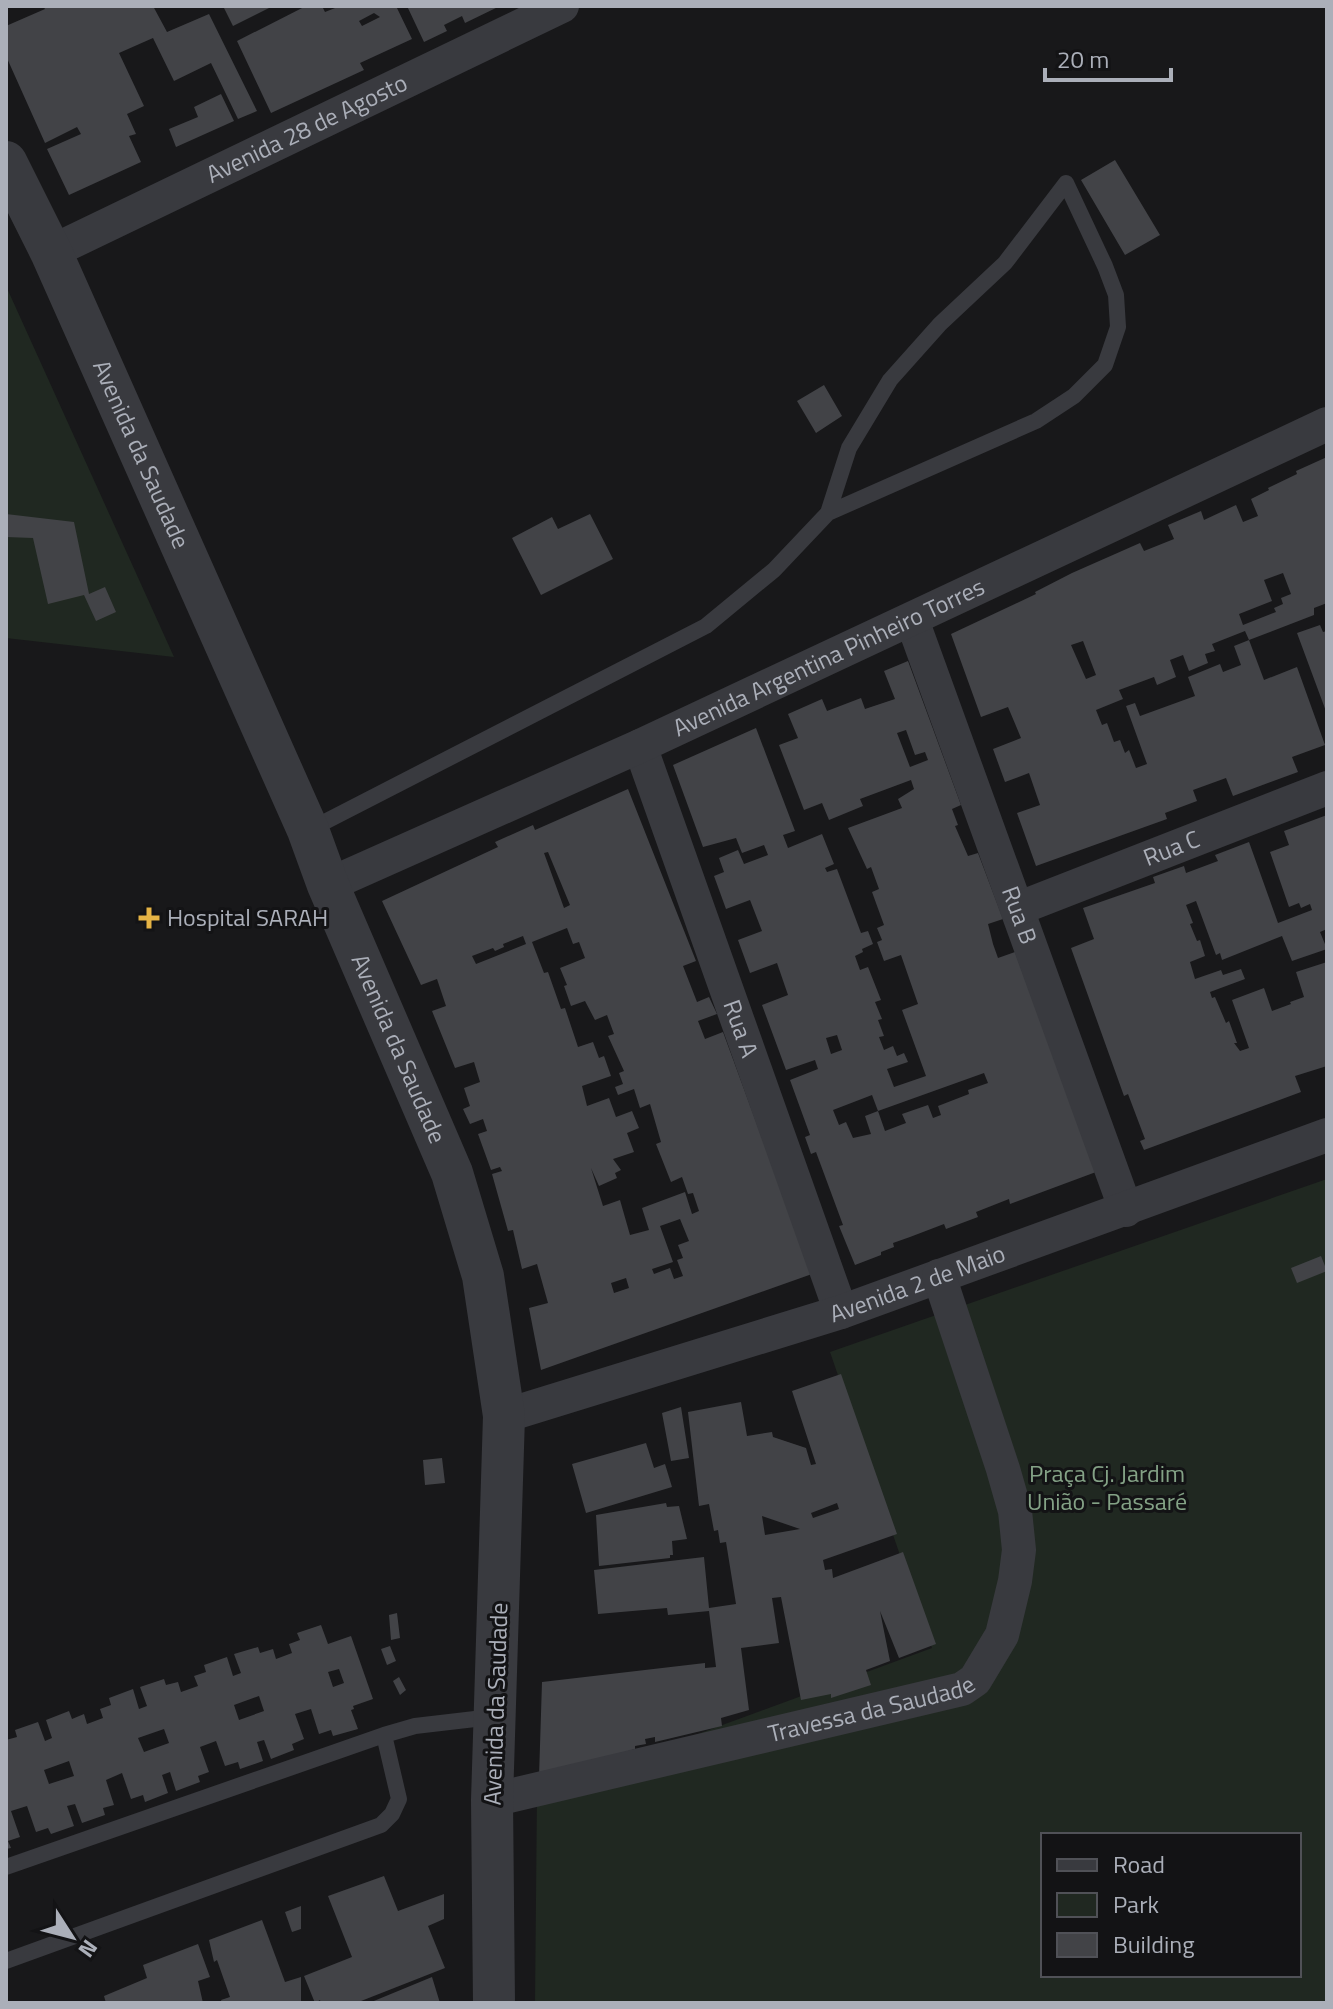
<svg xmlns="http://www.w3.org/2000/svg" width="1333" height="2009" viewBox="0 0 1333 2009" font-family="'Titillium Web',sans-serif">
  <rect width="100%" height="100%" fill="#18181a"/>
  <path fill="#202821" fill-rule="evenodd" d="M6 286 174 657 6 638Z
    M1327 1179V2003H535L537 1793 932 1648 830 1352ZM1043 1835H1299V1975H1043Z"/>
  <path fill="#424347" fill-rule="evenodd" d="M43 6H153L167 32 209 14 257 111 238 119 211 63 174 81 153 38 119 53 144 106 127 114 136 134 129 136 141 162 69 195 47 149 81 134 77 127 45 143 6 56V26L45 9Z
    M223 6H273L233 26Z
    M306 6H322L325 12 340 6H396L412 39 360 63 364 70 271 113 237 41ZM374 13 380 17 362 26 359 21Z
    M407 6H500L465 23 462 16 444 25 447 31 424 42Z
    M221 94 234 121 176 147 169 129 198 117 194 107Z
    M1115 160 1160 235 1125 255 1081 180Z
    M824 385 842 416 816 433 797 401Z
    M1327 457V603L1314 608V615L1249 640 1264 680 1297 667 1325 745 1292 757 1298 772 1233 796 1226 778 1193 790 1197 801 1165 813 1167 819 1036 866 1017 813 1040 805 1029 773 1005 782 993 749 1021 738 1008 707 981 717 951 634 1036 594 1035 592 1072 573 1140 543 1144 551 1174 539 1168 525 1201 511 1204 520 1236 505 1243 522 1258 516 1251 499 1269 490 1268 488 1297 474 1296 471ZM1283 573 1291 594 1281 598 1283 604 1274 608 1276 612 1243 625 1239 614 1272 601 1264 580ZM1245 631 1249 640 1234 646 1241 665 1223 672 1220 664 1188 677 1195 696 1140 716 1135 703 1126 706 1147 764 1136 768 1129 750 1125 753 1120 740 1114 742 1107 723 1102 725 1096 710 1123 699 1119 690 1154 677 1157 685 1176 677 1170 660 1183 655 1189 671 1208 663 1205 654 1215 651 1212 644ZM1083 641 1096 675 1086 679 1071 645Z
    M6 514 74 522 89 594 105 587 116 612 96 621 84 595 48 604 33 538 6 537Z
    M590 514 613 559 541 595 512 538 552 517 558 529Z
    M1320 625 1323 632 1327 631V714L1297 633Z
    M908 661 961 805 952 809 958 825 955 826 968 856 978 853 1003 919 988 924 993 944 998 958 1015 952 1096 1172 1010 1204 1009 1199 976 1212 978 1217 946 1229 944 1224 910 1237 893 1243 894 1247 881 1252V1255L855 1265 839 1226 843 1225 816 1152 811 1154 805 1137 810 1135 790 1080 818 1069 815 1060 786 1070 762 1005 788 995 777 963 750 973 738 940 762 931 750 900 726 909 714 876 724 872 719 858 738 850 744 864 768 855 764 845 742 853 736 838 703 847 673 765 756 728 795 831 783 835 788 848 822 834 834 864 825 868 827 872 837 869 861 933 868 931 873 944 862 949 863 952 855 956 860 970 868 967 881 1000 875 1002 882 1019 878 1020 884 1036 879 1037 884 1050 893 1046 897 1056 904 1053 908 1062 887 1069 894 1087 926 1076 902 1010 918 1004 901 955 884 961 877 942 882 940 877 928 884 925 872 892 879 889 871 867 867 869 848 828 902 808 898 799 914 789 911 780 860 799 863 806 829 820 822 803 804 810 779 745 798 738 788 714 822 699 827 711 861 698 865 709 895 699 884 671ZM906 730 915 755 925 752 928 760 910 767 897 733ZM837 1035 842 1050 831 1054 826 1038ZM984 1073 988 1083 968 1090 969 1094 938 1106 941 1115 933 1118 928 1105 902 1114 906 1123 885 1131 878 1111ZM872 1095 878 1111 865 1116 871 1134 853 1138 846 1122 839 1125 833 1110Z
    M628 789 696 961 683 966 697 1002 709 997 717 1014 698 1021 705 1039 723 1032 812 1274 541 1370 529 1308 548 1303 537 1264 522 1269 513 1230 508 1231 492 1174 502 1171 500 1167 491 1170 478 1134 487 1131 483 1119 470 1124 463 1109 470 1106 464 1088 480 1082 474 1062 455 1068 432 1011 446 1006 437 979 421 985 382 901 498 847 495 842 533 825 535 830ZM548 852 570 905 564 908 544 853ZM567 928 573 944 579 942 585 958 560 968 567 985 564 986 571 1006 585 1001 595 1020 607 1015 614 1034 608 1036 624 1071 619 1073 623 1084 615 1087 618 1095 634 1089 640 1108 650 1104 661 1142 656 1144 671 1182 682 1177 688 1194 693 1193 699 1211 692 1214 685 1192 642 1208 649 1230 630 1235 620 1200 603 1206 591 1168 599 1186 617 1178 615 1173 621 1170 613 1159 634 1152 627 1133 639 1128 632 1111 616 1117 609 1098 587 1106 582 1086 611 1076 604 1056 599 1058 593 1042 578 1047 565 1008 561 1009 548 972 544 973 532 942ZM523 936 526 944 476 964 472 956 493 948 495 951 504 947 503 944ZM680 1219 689 1241 678 1245 683 1258 677 1260 683 1276 674 1279 670 1268 654 1274 652 1269 673 1262 660 1226ZM626 1278 629 1288 614 1293 611 1283Z
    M1327 815V929L1320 932 1327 949 1292 961 1282 936 1222 960 1220 953 1216 955 1196 901 1186 905 1193 923 1190 924 1197 941 1200 940 1205 956 1190 962 1195 979 1221 970 1223 975 1241 969 1245 979 1210 992 1212 998 1215 997 1226 1023 1229 1021 1237 1043H1234L1240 1051 1249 1048 1232 1000 1264 988 1272 1011 1291 1004 1290 1002 1304 997 1296 972 1327 962V1066L1295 1076 1301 1092 1144 1150 1140 1141 1145 1139 1128 1094 1124 1096 1071 948 1094 939 1083 908 1155 883 1153 877 1184 866 1186 873 1218 861 1215 855 1249 842 1278 923 1312 910 1310 904 1301 908 1299 903 1289 907 1270 852 1289 845 1284 831Z
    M1321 1256 1327 1271 1297 1283 1291 1268Z
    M841 1374 897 1534 823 1560 825 1570 832 1569 833 1578 903 1552 936 1644 899 1658 880 1611 890 1661 866 1670 871 1685 831 1698V1694L801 1700 781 1597 772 1598 779 1643 741 1648 749 1710 721 1718 722 1726 655 1742V1737L645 1739 646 1744 635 1746V1749L539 1777 542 1682 705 1663V1668L716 1667 709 1611 668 1615 667 1608 598 1614 594 1570 704 1557 709 1608 736 1604 726 1542 720 1543 718 1530 714 1531 709 1504 699 1506 688 1412 741 1402 747 1436 772 1432 773 1437 806 1448 811 1465 816 1464 792 1391ZM837 1503 839 1509 813 1518 811 1513ZM762 1516 800 1529 765 1535Z
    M681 1407 689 1458 671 1461 662 1413Z
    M646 1443 654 1468 665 1464 672 1487 586 1513 572 1464Z
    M442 1458 445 1483 425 1485 423 1460Z
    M666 1503 667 1507 679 1506 687 1539 672 1541 673 1555H670V1558L599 1566 596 1515Z
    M397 1613 400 1638 391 1640 389 1615Z
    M321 1625 328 1644 351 1636 373 1699 353 1706 354 1709 351 1710 358 1729 333 1736 331 1730 319 1734 311 1709 295 1714 304 1739 292 1744 294 1750 271 1759 264 1740 257 1742 263 1761 240 1769 238 1762 225 1766 216 1741 200 1747 209 1772 198 1776 200 1782 176 1791 170 1772 162 1775 168 1793 145 1802 143 1795 131 1799 122 1773 106 1780 114 1805 103 1808 105 1815 82 1823 75 1804 67 1806 74 1826 51 1834 48 1828 36 1832 27 1806 11 1811 20 1837 8 1841 11 1848 6 1849V1751L8 1750 6 1740 17 1737 15 1730 38 1722 45 1741 52 1738 46 1720 69 1711 72 1719 84 1714 87 1724 103 1718 100 1709 111 1705 109 1698 133 1689 139 1709 147 1706 140 1687 164 1679 166 1685 178 1682 181 1692 198 1686 194 1676 206 1672 204 1665 227 1657 233 1676 241 1673 234 1654 258 1647 260 1653 273 1649 276 1659 292 1653 289 1644 300 1640 297 1633ZM339 1669 344 1683 333 1687 328 1672ZM259 1696 264 1711 239 1720 234 1705ZM164 1729 169 1743 144 1752 138 1738ZM69 1761 74 1776 49 1784 44 1770Z
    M390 1646 396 1661 387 1665 381 1649Z
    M399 1677 406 1690 400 1695 393 1681Z
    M384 1876 398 1911 444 1894V1919L428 1926 445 1968 356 2003H321L320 2000 315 2003 304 1976 352 1957 328 1896Z
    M301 1906V1929L292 1932 285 1912Z
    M262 1920 285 1982 301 1977V2003H222L221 2000 230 1997 217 1960 214 1962 209 1940Z
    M198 1944 210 1977 198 1981 203 2003H106L104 1996 147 1978 143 1965Z
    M432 1977 440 2003H369Z"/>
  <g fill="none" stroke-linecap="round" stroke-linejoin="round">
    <path stroke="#393a3f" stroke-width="16" d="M309 830 706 626 774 570 828 513 1036 421 1074 396 1105 365 1118 327 1116 295 1105 266 1066 183 1005 263 940 324 890 380 849 448 828 513
      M6 1867 384 1735 415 1726 492 1717
      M6 1961 381 1825 392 1814 399 1799 384 1735"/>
    <g stroke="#393a3f" stroke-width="34">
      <path id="s1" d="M51 252 562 6"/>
      <path id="s2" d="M912 620 1126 1210"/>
      <path id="s3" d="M640 746 841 1312"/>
      <path id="s4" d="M328 885 640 746 1327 424"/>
      <path id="s5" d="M1017 909 1327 788"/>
      <path id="s6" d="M504 1416 841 1312 1327 1135"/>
      <path id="s7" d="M492 1800 962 1689 975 1680 1002 1635 1015 1581 1019 1550 1015 1511 1003 1469 939 1276"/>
    </g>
    <path stroke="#393a3f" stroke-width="42" id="s8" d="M6 162 51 252 308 830 328 885 452 1173 483 1276 504 1416 492 1800 494 2003"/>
  </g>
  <path fill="#e5b345" stroke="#131315" stroke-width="3" d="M145 906h8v8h8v8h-8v8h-8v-8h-8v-8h8z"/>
  <g text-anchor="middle" stroke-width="6" stroke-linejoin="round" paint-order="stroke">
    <g font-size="24" fill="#abafb9" stroke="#131315">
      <text dy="8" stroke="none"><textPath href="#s1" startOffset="284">Avenida 28 de Agosto</textPath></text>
      <text dy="8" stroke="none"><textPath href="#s8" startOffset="322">Avenida da Saudade</textPath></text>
      <text dy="8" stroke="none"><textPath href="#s4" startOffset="550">Avenida Argentina Pinheiro Torres</textPath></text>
      <text dy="8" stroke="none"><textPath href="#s5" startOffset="166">Rua C</textPath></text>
      <text dy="8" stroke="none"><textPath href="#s2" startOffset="314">Rua B</textPath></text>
      <text dy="8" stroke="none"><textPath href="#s3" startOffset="300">Rua A</textPath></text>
      <text dy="8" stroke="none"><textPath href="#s8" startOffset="970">Avenida da Saudade</textPath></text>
      <text dy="8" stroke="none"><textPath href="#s6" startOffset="434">Avenida 2 de Maio</textPath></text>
      <text transform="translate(496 1704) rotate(-88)" y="8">Avenida da Saudade</text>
      <text dy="8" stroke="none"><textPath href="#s7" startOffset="390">Travessa da Saudade</textPath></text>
    </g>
    <g font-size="24" fill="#abafb9" stroke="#131315" text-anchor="start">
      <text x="167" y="926">Hospital SARAH</text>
    </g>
    <g font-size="24" fill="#84a286" stroke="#131315">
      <text x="1107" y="1482">Praça Cj. Jardim<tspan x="1107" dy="28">União - Passaré</tspan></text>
    </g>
  </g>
  <rect width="1333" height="2009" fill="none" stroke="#abafb9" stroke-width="16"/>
  <rect x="1041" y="1833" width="260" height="144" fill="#131315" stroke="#505157" stroke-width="2"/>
  <rect x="1057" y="1859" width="40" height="12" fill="#393a3f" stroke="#505157" stroke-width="2"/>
  <text x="1113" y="1873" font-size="24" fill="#abafb9">Road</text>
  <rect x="1057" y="1893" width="40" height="24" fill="#202821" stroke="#505157" stroke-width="2"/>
  <text x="1113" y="1913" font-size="24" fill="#abafb9">Park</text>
  <rect x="1057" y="1933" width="40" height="24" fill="#424347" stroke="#505157" stroke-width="2"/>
  <text x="1113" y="1953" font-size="24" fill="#abafb9">Building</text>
  <g transform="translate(72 1937) rotate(126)" stroke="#131315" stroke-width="6" paint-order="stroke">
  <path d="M0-6L14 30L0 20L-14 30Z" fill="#abafb9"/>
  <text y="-12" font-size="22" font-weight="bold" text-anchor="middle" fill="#abafb9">N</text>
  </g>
  <path d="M1045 68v12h126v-12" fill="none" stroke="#abafb9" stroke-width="4"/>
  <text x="1057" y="68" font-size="24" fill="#abafb9" stroke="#131315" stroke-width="6" paint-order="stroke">20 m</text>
</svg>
